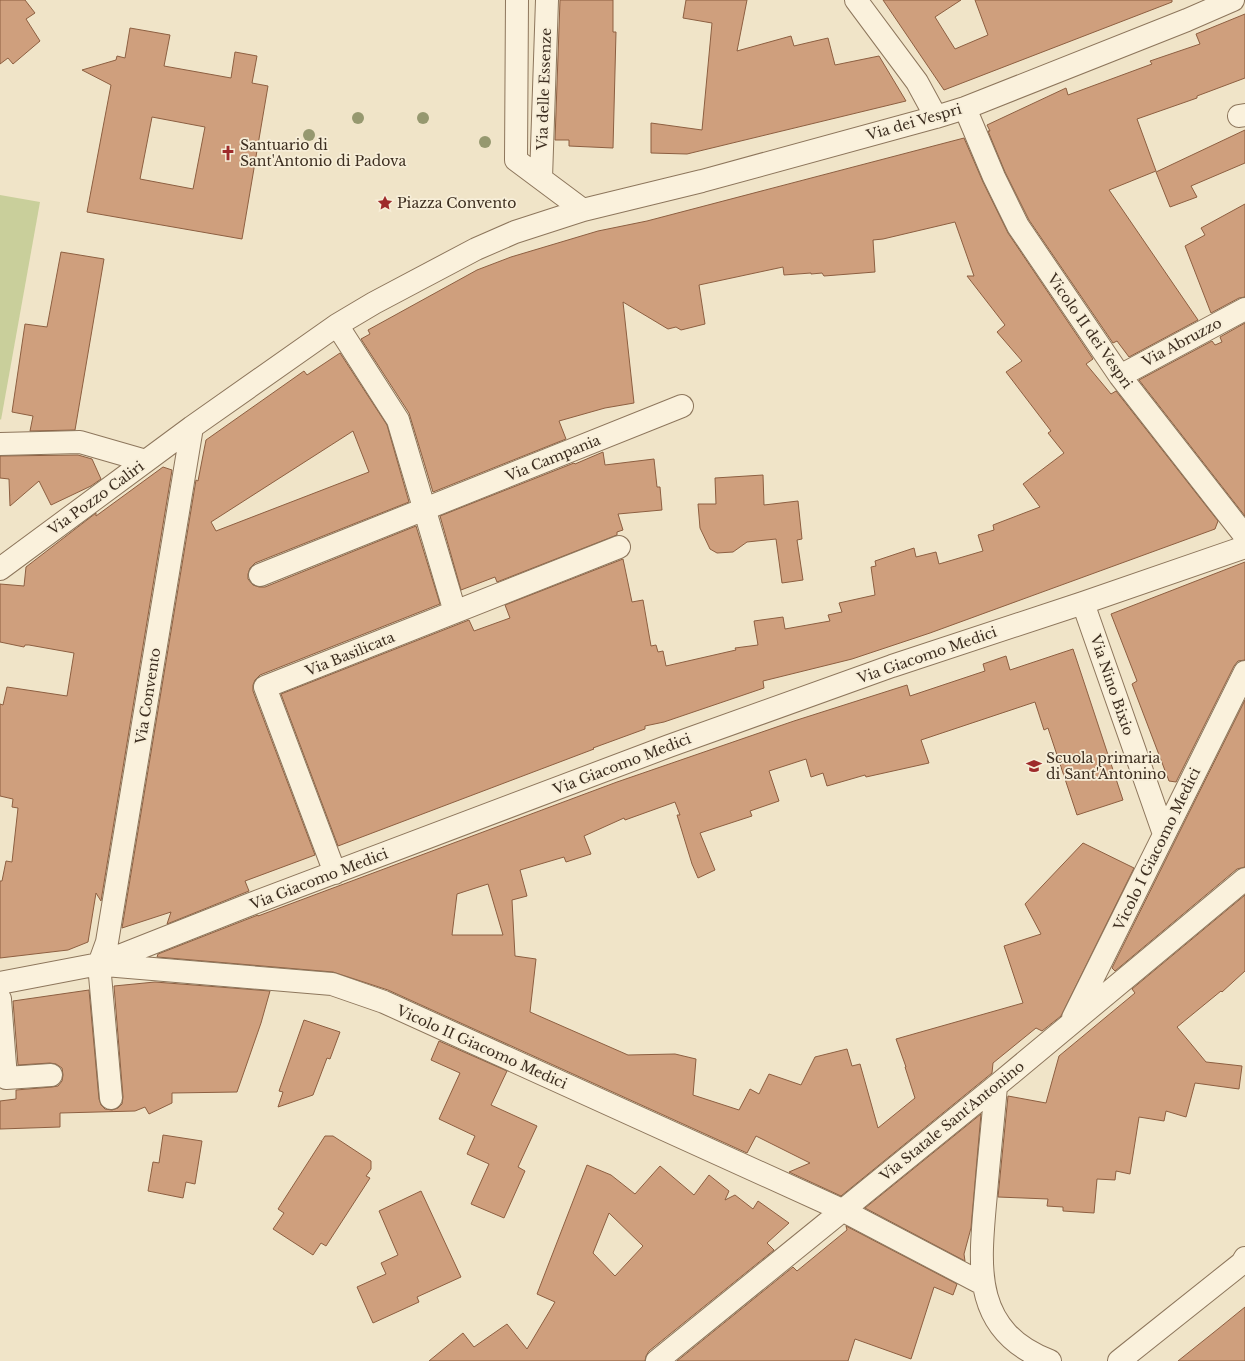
<svg xmlns="http://www.w3.org/2000/svg" width="1245" height="1361" viewBox="0 0 1245 1361" font-family="'Libre Baskerville',serif">
  <rect width="100%" height="100%" fill="#f0e4c8"/>
  <path fill="#c9cf9b" d="M0 195 40 202 1 420 0 419Z"/>
  <path fill="#cf9f7d" stroke="#8d5f41" fill-rule="evenodd" d="M0 0H25L35 13 26 19 40 41 13 64 8 58 0 64Z
    M560 0H613V32H616L613 148 569 146V140H555Z
    M686 0H747L737 51 791 36 794 46 828 38 835 65 879 56 906 101 687 154 651 153V123L702 130 712 23 683 18Z
    M883 0H961L935 17 955 49 988 35 975 0H1172V2L944 90Z
    M1245 14V78L1197 96V98L1137 119 1156 171 1109 190 1198 320 1129 357 1117 341 1113 343 1029 220 1005 172 988 131H990L987 125 1066 88 1068 95 1152 64 1150 61 1200 44 1196 34Z
    M130 28 170 35 164 66 231 78 235 52 257 56 252 83 268 86 242 239 87 212 111 85 82 70 116 60 117 56 125 58ZM152 117 205 127 193 189 140 179Z
    M1245 130V163L1191 186 1197 197 1170 207 1156 172Z
    M964 138 983 182 1008 233 1093 359 1086 364 1111 394 1116 391 1218 521 1215 529 930 633 852 659 763 681 764 688 664 722 645 726V729L593 748 594 749 338 846 281 694 469 620 474 631 510 618 505 605 623 559 632 602 643 600 651 646 656 645 658 652 663 651 666 666 736 650 735 648 758 645 754 621 783 617 785 629 830 621 828 615 842 612 839 603 875 595 871 567 876 566 875 561 914 548 916 557 936 552 939 564 983 551 978 535 994 530 993 525 1040 507 1023 484 1064 453 1048 433 1051 431 1006 372 1022 361 997 332 1005 325 967 276H974L955 222 883 239 873 240 875 272 824 276 822 273 811 274V273L784 275 783 267 699 285 705 324 681 330 676 327 668 329 623 302 634 403 605 408 559 421 566 439 433 492 409 413 361 339 370 334 368 330 477 270 511 257 598 231 647 221Z
    M1245 204V297L1239 298 1211 313 1185 246 1205 235 1201 228Z
    M61 252 104 259 75 430 30 431 33 416 12 412 25 324 47 327Z
    M1245 323V516L1139 380 1212 341 1215 345 1222 342 1220 337Z
    M340 353 387 425 409 502 255 563 250 568 248 574V579L253 585 259 587H265L416 526 440 604 260 675 255 680 253 685V691L315 855 245 881 249 891 167 924 171 912 122 928 196 480 198 481 206 440 304 371 307 375ZM353 431 369 472 216 531 211 522Z
    M603 452 605 465 654 459 657 487H660L662 510 618 514 623 530 617 532V535L497 582 495 577 461 590 440 516 574 463 575 464Z
    M78 455 92 459 101 479 91 486 51 505 39 481 10 506 9 479 0 478V456Z
    M163 467 172 470 101 901 96 893 88 942 68 950 0 958V881H2L6 861 12 862 18 808 12 807 13 799 0 796V704L3 705 7 687 67 696 74 653 29 645H25L24 647 0 642V584L24 586 26 567 96 513V516Z
    M763 475 764 505 798 501 802 539 797 540 803 580 782 583 776 539 747 542 733 552 717 553 710 549 700 528 698 504H716L715 478Z
    M1245 562V660L1238 661 1234 666 1176 782 1169 781 1132 684 1137 681 1111 614Z
    M1073 649 1123 800 1077 815 1048 728 1044 730 1035 702 921 740 929 763 866 777 865 775 827 786 823 773 811 777 806 759 769 771 779 801 750 811 752 816 700 833 715 870 698 878 692 864 677 815H680L675 802 625 820 624 818 584 836 591 854 566 862 564 857 520 870 527 896 512 900 515 956 536 959 530 1012 628 1055 675 1054 696 1059 693 1095 739 1110 750 1089 759 1094 769 1074 801 1085 815 1057 847 1049 852 1066 860 1064 878 1128 915 1098 905 1067H906L896 1039 1023 1003 1004 946 1041 934 1025 904 1083 843 1134 868 1061 1016 1042 1031 1036 1028 993 1063 992 1073 841 1196 789 1172 810 1163 756 1136 747 1153 388 990 333 972 157 957 158 954 258 915V916L617 782 794 721 907 685 910 696 985 671 983 664 1006 656 1010 670ZM488 884 503 935H452L457 894Z
    M1245 700V867L1237 869 1115 971 1112 968Z
    M1245 895V971L1222 992 1221 991 1177 1027 1206 1062 1242 1066 1239 1089 1195 1083 1186 1117 1166 1111 1164 1121 1139 1117 1130 1174 1116 1171 1115 1180 1097 1179 1094 1213 1063 1211V1207L1047 1206 1048 1199 998 1197 1008 1096 1046 1103 1059 1056 1135 993 1132 989Z
    M155 982 270 991 261 1023 237 1092 172 1093V1103L149 1114 145 1107 135 1111 60 1113V1127L0 1129V1101L16 1099V1090L52 1087 58 1086 62 1081 63 1075 62 1068 56 1064 50 1063 18 1065 13 1001 89 990 99 1099 101 1105 105 1109 112 1110 118 1108 122 1104 123 1097 114 986Z
    M304 1020 340 1032 330 1059 327 1058 313 1095 278 1107 283 1092 279 1091Z
    M439 1041 507 1071 491 1105 537 1126 518 1167 525 1171 504 1218 471 1204 489 1164 467 1154 475 1136 439 1119 460 1073 431 1060Z
    M981 1114 971 1228 964 1254 965 1261 865 1208Z
    M163 1135 202 1141 195 1184 186 1182 183 1198 148 1191 153 1162 159 1163Z
    M325 1136H333L371 1161V1169L366 1176 370 1178 326 1246 321 1243 313 1255 273 1229 284 1213 278 1209Z
    M587 1165 611 1175 635 1194 660 1166 694 1195 709 1175 729 1191 725 1200 735 1195 753 1209 758 1201 789 1223 767 1243 774 1250 649 1351 646 1356 645 1361H429L463 1333 474 1347 507 1324 527 1349 555 1302 537 1294ZM609 1213 643 1246 615 1276 593 1253Z
    M421 1191 461 1277 417 1297 419 1302 373 1323 357 1287 386 1274 381 1263 398 1255 379 1211Z
    M846 1226 957 1284 953 1295 934 1287 911 1359 855 1339 848 1361H677L793 1267 797 1271 847 1230Z
    M1245 1307V1361H1178L1218 1329Z"/>
  <g fill="none" stroke-linecap="round" stroke-linejoin="round">
    <g stroke="#8d765c" stroke-width="24">
      <path id="minor" d="M517 0 516 160 583 210
        M856 0 917 82 936 117
        M965 108 994 177 1018 226 1120 376 1245 536
        M1239 116 1245 115
        M541 178 547 0
        M337 325 398 420 455 612
        M1120 376 1245 309
        M0 444 80 442 146 461
        M0 569 192 427 337 325 374 303 476 249 515 232 583 210 702 181 936 117 965 108 1187 20 1233 0
        M260 575 682 406
        M1083 603 1164 834
        M335 873 265 687 619 547
        M105 965 332 984 384 1002 842 1210 983 1284
        M0 983 99 964 251 904 669 746 892 666 1083 603 1245 547
        M0 999 6 1078 51 1075
        M1073 1018 1245 672
        M996 1086C993 1122 989 1157 986 1193 980 1263 969 1330 1050 1361
        M111 1098 99 964 107 942 192 427
        M657 1361 996 1086 1245 879
        M1119 1361 1242 1263 1245 1258"/>
    </g>
    <use href="#minor" stroke="#faf1dc" stroke-width="22"/>
  </g>
  <g fill="#96986f">
    <circle cx="358" cy="118" r="6"/>
    <circle cx="423" cy="118" r="6"/>
    <circle cx="309" cy="135" r="6"/>
    <circle cx="485" cy="142" r="6"/>
  </g>
  <defs>
    <g id="church-bare" transform="scale(1.2)"><path d="M-1.2-6h2.4v3.5h3.3v2.4h-3.3V6h-2.4V-.1h-3.3v-2.4h3.3Z" fill="#9e2a2b" stroke="#f7eed8" stroke-width="2.5" paint-order="stroke"/></g>
    <g id="sight-bare" transform="scale(1.2)"><path d="M0-6L1.8-2.2L6-1.7L2.9 1.2L3.7 5.4L0 3.3L-3.7 5.4L-2.9 1.2L-6-1.7L-1.8-2.2Z" fill="#9e2a2b" stroke="#f7eed8" stroke-width="2.5" paint-order="stroke"/></g>
    <g id="school-bare" transform="scale(1.2)"><path d="M0-5L7-2L0 1L-7-2ZM-4 1L0 2.5L4 1V4Q0 6-4 4Z" fill="#9e2a2b" stroke="#f7eed8" stroke-width="2.5" paint-order="stroke"/></g>
  </defs>
  <g fill-rule="evenodd">
    <use href="#church-bare" x="228" y="153"/>
    <use href="#sight-bare" x="385" y="203"/>
    <use href="#school-bare" x="1034" y="766"/>
  </g>
  <g text-anchor="middle" stroke-width="3.5" stroke-linejoin="round" paint-order="stroke">
    <g font-size="14" fill="#3d2e20" stroke="#f7eed8">
      <text transform="translate(544 89) rotate(-88)" y="5">Via delle Essenze</text>
      <text transform="translate(914 122) rotate(-16)" y="5">Via dei Vespri</text>
      <text transform="translate(1090 331) rotate(55)" y="5">Vicolo II dei Vespri</text>
      <text transform="translate(1182 342) rotate(-28)" y="5">Via Abruzzo</text>
      <text transform="translate(553 458) rotate(-22)" y="5">Via Campania</text>
      <text transform="translate(96 498) rotate(-36)" y="5">Via Pozzo Caliri</text>
      <text transform="translate(350 654) rotate(-22)" y="5">Via Basilicata</text>
      <text transform="translate(927 655) rotate(-19)" y="5">Via Giacomo Medici</text>
      <text transform="translate(1112 685) rotate(71)" y="5">Via Nino Bixio</text>
      <text transform="translate(148 696) rotate(-81)" y="5">Via Convento</text>
      <text transform="translate(622 764) rotate(-21)" y="5">Via Giacomo Medici</text>
      <text transform="translate(1157 849) rotate(-64)" y="5">Vicolo I Giacomo Medici</text>
      <text transform="translate(319 879) rotate(-21)" y="5">Via Giacomo Medici</text>
      <text transform="translate(482 1047) rotate(24)" y="5">Vicolo II Giacomo Medici</text>
      <text transform="translate(952 1121) rotate(-39)" y="5">Via Statale Sant'Antonino</text>
    </g>
    <g font-size="14" fill="#3d2e20" stroke="#f7eed8" text-anchor="start">
      <text x="240" y="150">Santuario di<tspan x="240" dy="16">Sant'Antonio di Padova</tspan></text>
      <text x="397" y="208">Piazza Convento</text>
      <text x="1046" y="763">Scuola primaria<tspan x="1046" dy="16">di Sant'Antonino</tspan></text>
    </g>
  </g>
</svg>
